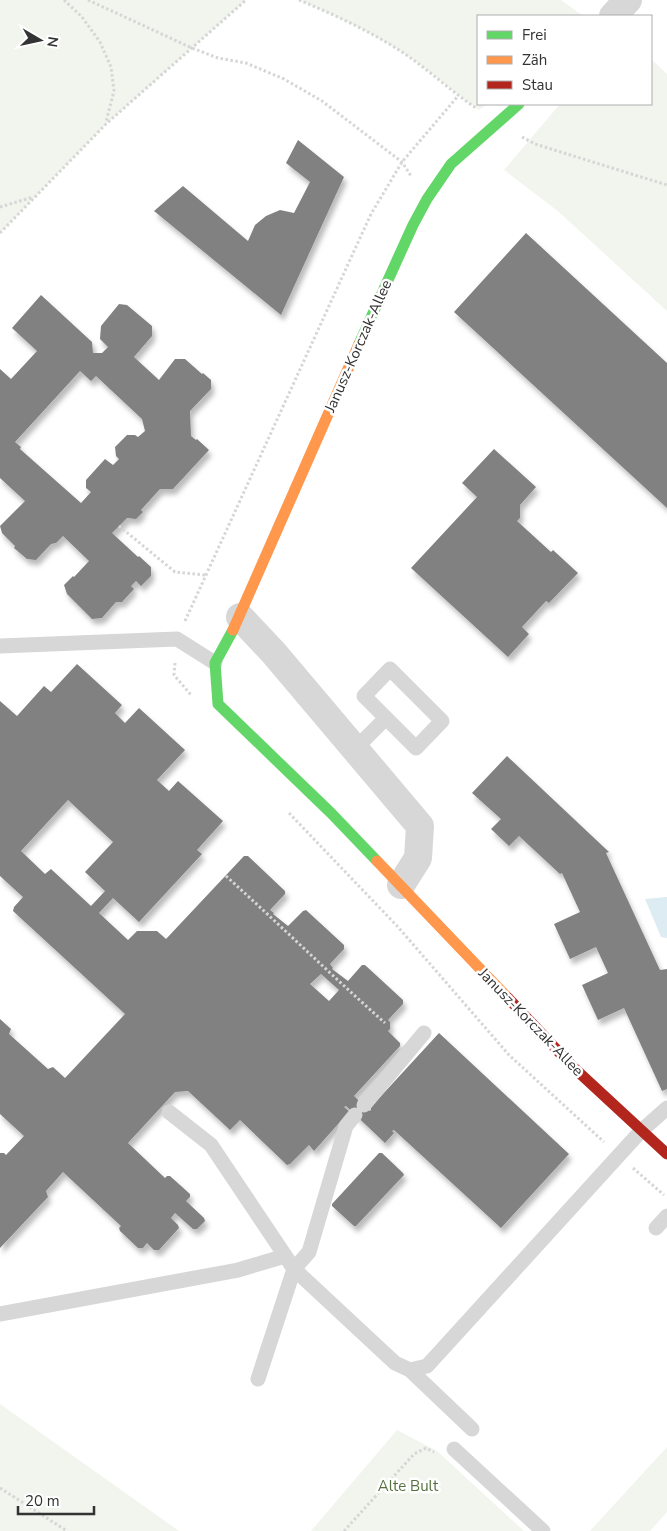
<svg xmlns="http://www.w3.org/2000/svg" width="667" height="1531" viewBox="0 0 667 1531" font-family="'Nunito Sans',sans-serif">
  <defs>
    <filter id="shadow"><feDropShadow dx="3" dy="5.5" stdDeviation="2.5" flood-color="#0004"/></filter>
  </defs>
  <rect width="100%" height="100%" fill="#fff"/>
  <path fill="#f1f5ed" d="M0 0H246L106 124 0 233Z
    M299 0H561L583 16H478V104H487L479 110C454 93 431 71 405 54 372 32 335 15 299 0Z
    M651 59 667 74V311L559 212 504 170 560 104H651Z
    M0 1404 179 1531H0Z
    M397 1430 437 1451 524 1531H311Z
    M667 1447V1512L650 1531H590Z"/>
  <path fill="#ddebf3" d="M667 897V938L661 937 645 899Z"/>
  <path fill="#818181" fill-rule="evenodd" filter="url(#shadow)" d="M298 140 344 177 281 315 154 211 183 186 248 241 255 225 266 216 280 210 294 213 310 182 286 163Z
    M526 233 667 363V508L454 312Z
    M41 295 92 342 93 353H102L108 347 100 339 101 326 119 304 127 305 152 326V336L134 357 159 380 175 359H185L202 374 203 373 211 380V389L190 411 191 436 196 440 197 439 209 450 173 489H160L141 510 143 512 136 519 127 518 112 533 138 557 139 556 151 567V576L141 586 136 581 131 586 134 589 122 602H116L102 618 92 619 67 594 64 585 73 576 74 577 89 561 63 536 56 543 51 544 36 560 27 559 14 548 15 546 2 533 0 526 25 501 0 478V369L11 379 37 351 12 328ZM80 371 91 381 96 376 142 419 145 431 138 437 135 435H127L115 447 116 456 119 459 113 465 105 459 86 480V488L91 492 81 503 20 449 21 447 15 442Z
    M494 449 536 487 520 505V518L517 521 551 552 553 550 578 573 549 603 546 601 522 627 529 634 508 657 411 568 477 497 462 483Z
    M77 664 122 705 115 713 125 723 139 708 185 750 157 780 169 791 178 781 223 821 197 850 202 854 139 922 113 898 99 913 128 940 137 931H157L166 939 244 856H248L285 891V894L270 910 274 913 273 914 288 926 303 911 306 910 344 945V949L330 964 333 968 332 969 348 981 362 965H365L403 1000V1004L388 1020 390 1022V1029L388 1031 400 1043V1046L354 1096 370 1111 371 1109 370 1108 439 1033 569 1154 501 1228 394 1130 392 1131 394 1133 385 1143 346 1106 344 1107 350 1112 341 1123H339L314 1151 309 1145 290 1164 287 1165 240 1120 230 1130 188 1091 175 1092 128 1143 165 1178 167 1176H170L190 1194V1197L186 1201 204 1218 205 1221 197 1229H193L175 1213 171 1218 178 1225 179 1228 159 1250H154L147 1243 143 1248H138L120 1231 119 1228 121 1226 63 1172 46 1191 48 1197 0 1248V1153H4L6 1155 24 1136 0 1114V1019L11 1029 9 1034 48 1069 53 1067 65 1078 125 1014 13 911 14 907 23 897 0 876V701L17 716 44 686 51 692ZM68 800 113 842 85 872 105 891 91 906 51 869 45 874 21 851ZM321 974 339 990 329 1001 310 984Z
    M507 756 609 852 606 853 660 970 667 969V1089L662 1091 624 1008 598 1020 582 985 608 973 596 947 570 959 554 924 580 912 562 873 560 874 519 836 509 846 491 829 501 819 472 793Z
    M379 1153H382L403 1173 404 1175 356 1226H354L332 1206V1204Z"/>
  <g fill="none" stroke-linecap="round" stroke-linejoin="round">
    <path stroke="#d6d6d6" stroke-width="3" stroke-dasharray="2.5 2.5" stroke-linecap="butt" d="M64 0 82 17 100 42 111 67 114 91 106 122
      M88 0 192 48 218 58 246 63 284 79 322 101 402 162 411 176
      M299 0C335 15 372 32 405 54 430 71 452 92 476 108
      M522 137 535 144 667 185
      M0 207 33 197
      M0 233 106 124 246 0
      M119 526 175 572 205 575
      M185 621 371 214 402 162 458 96
      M175 663 174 675 191 695
      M289 813 398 927 509 1055 604 1142
      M226 876C279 924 331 975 385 1023
      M633 1168 664 1195
      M0 1488 67 1531
      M344 1531 414 1454 426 1448 434 1452"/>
    <path stroke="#d7d7d7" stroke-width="15" d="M0 646 177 639 215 663
      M355 749 386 718 416 748 442 721 390 669 364 696 386 718
      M364 1105 424 1033
      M169 1112 211 1145 294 1269 395 1363 410 1370 427 1366 641 1131 667 1108
      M656 1228 667 1216
      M0 1314 238 1270 285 1256
      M410 1370 472 1429
      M258 1379 294 1269 309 1252 346 1126 355 1115
      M454 1449 543 1531"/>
    <path stroke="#d7d7d7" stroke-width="28" d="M613 16 628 0
      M240 617 273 652 420 826 418 858 401 885"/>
    <path stroke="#63d668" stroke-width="11" d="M359 344 413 225 427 199 451 164 519 104
      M233 630 215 663 218 704 331 813 377 861"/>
    <path stroke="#ff974d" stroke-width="11" d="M233 630 359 344
      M377 861 508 998"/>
    <path stroke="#b3261e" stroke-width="11" d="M508 998 573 1067 667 1154"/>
  </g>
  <g text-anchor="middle" stroke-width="5" stroke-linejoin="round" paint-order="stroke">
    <g font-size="15" fill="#333" stroke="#fff">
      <text transform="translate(358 346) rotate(-66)" y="5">Janusz-Korczak-Allee</text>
      <text transform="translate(531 1022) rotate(46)" y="5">Janusz-Korczak-Allee</text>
    </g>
    <g font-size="15" fill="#56703f" stroke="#fff">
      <text x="408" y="1491">Alte Bult</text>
    </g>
  </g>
  <rect x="477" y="15" width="175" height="90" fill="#ffffff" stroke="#adadad"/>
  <rect x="487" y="31" width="25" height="8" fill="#63d668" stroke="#adadad"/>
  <text x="522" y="40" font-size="15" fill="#333333">Frei</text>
  <rect x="487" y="56" width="25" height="8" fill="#ff974d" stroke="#adadad"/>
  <text x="522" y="65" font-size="15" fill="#333333">Zäh</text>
  <rect x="487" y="81" width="25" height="8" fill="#b3261e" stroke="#adadad"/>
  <text x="522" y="90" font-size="15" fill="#333333">Stau</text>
  <g transform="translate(40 40) rotate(99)" stroke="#ffffff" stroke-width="4" paint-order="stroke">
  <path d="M0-4L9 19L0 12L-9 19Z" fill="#333333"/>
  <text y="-8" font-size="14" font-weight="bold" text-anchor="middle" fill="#333333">N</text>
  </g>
  <path d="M18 1506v8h76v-8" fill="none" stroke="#333333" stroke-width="2.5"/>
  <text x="25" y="1506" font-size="15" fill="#333333" stroke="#ffffff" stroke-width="4" paint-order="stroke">20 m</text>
</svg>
